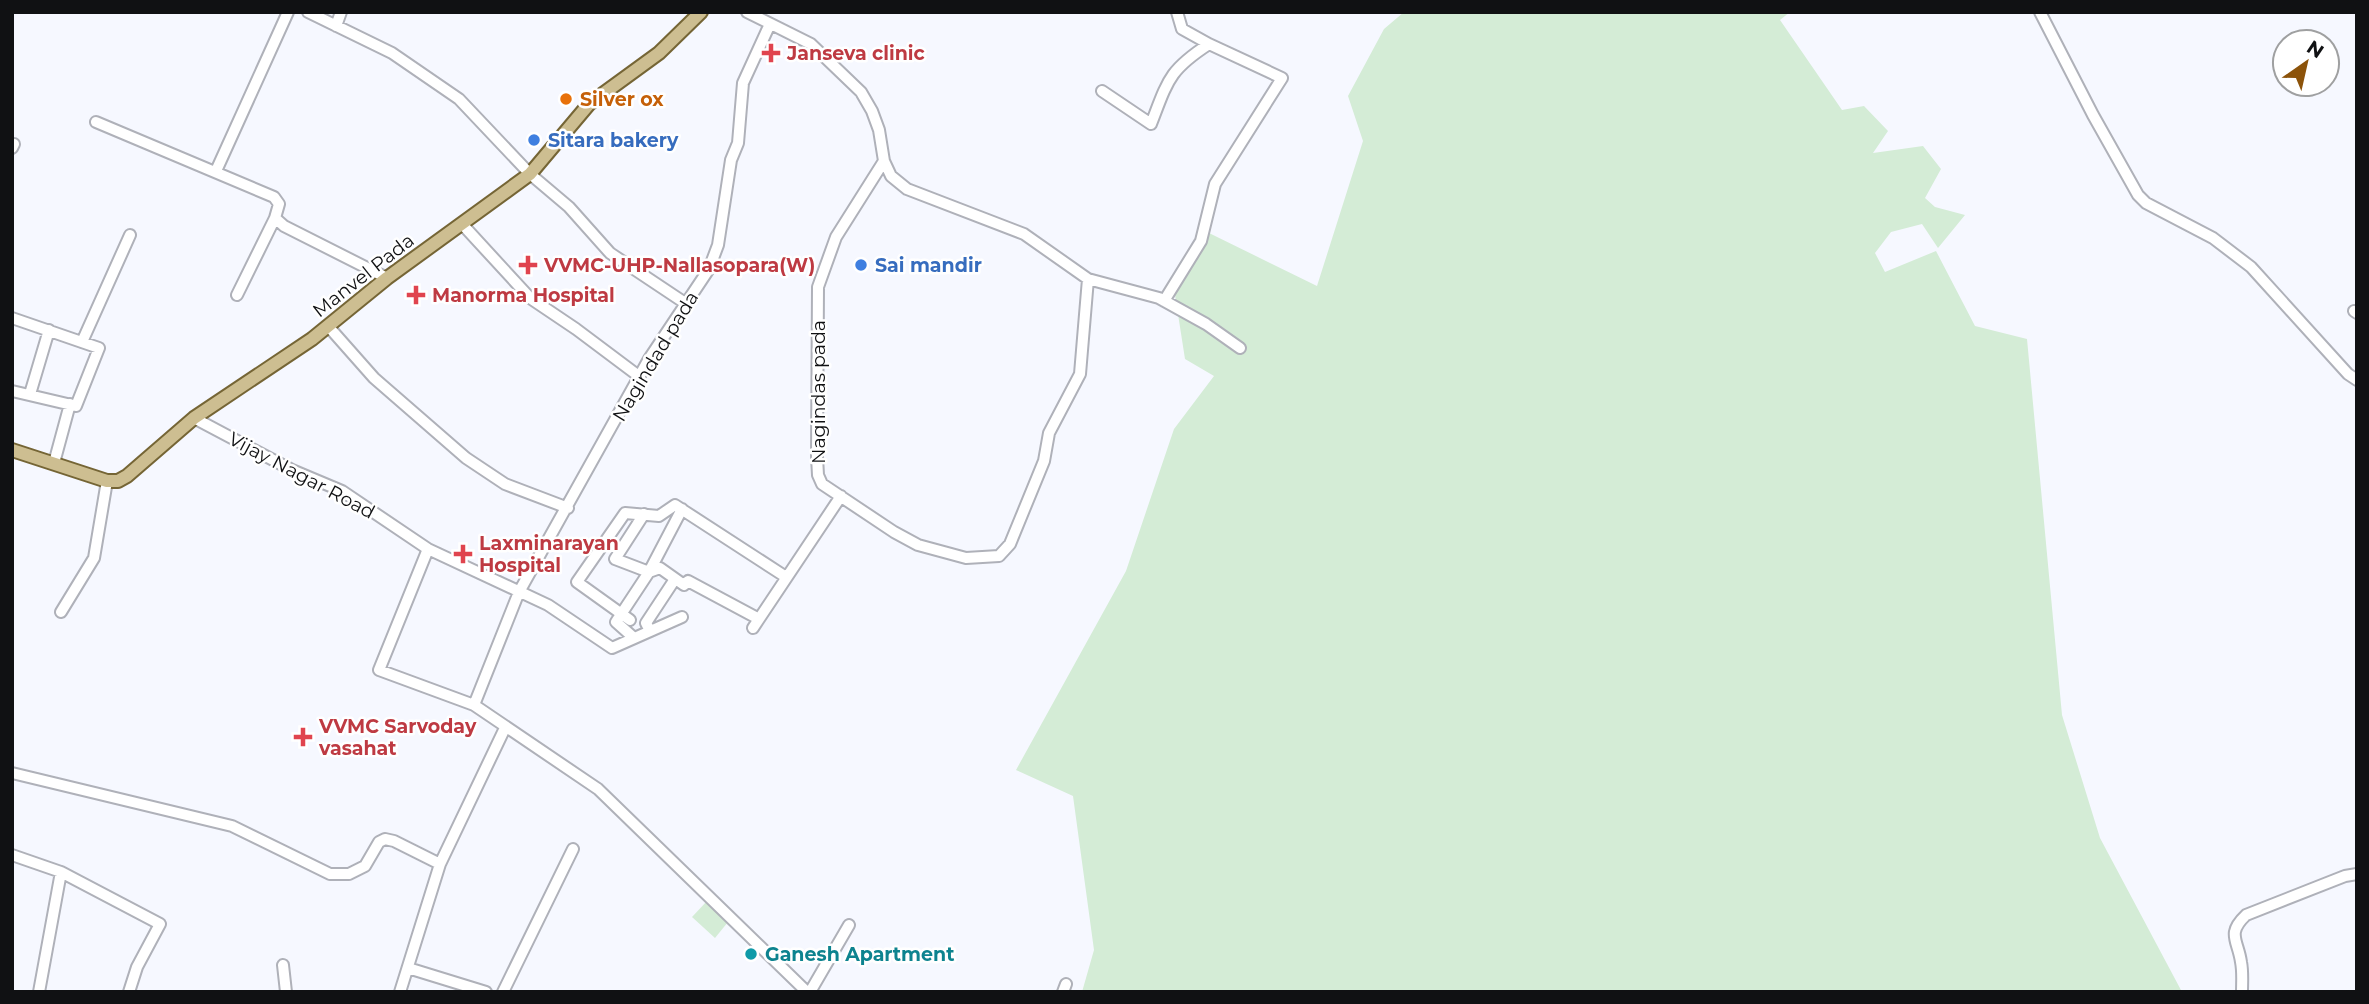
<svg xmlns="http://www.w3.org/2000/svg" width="2369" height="1004" viewBox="0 0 2369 1004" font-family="Montserrat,sans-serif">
  <rect width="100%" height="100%" fill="#f6f8ff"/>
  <path fill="#d4ecd6" d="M1404 12H1790L1780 20 1842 110 1864 106 1888 131 1873 153 1923 146 1941 169 1925 198 1935 207 1965 215 1938 248 1922 224 1891 232 1875 253 1885 272 1936 251 1975 326 2027 339 2062 715 2100 838 2182 992H1082L1094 950 1073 796 1016 770 1126 571 1174 429 1214 376 1185 359 1175 295 1209 233 1317 286 1363 141 1348 96 1384 29Z
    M707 901 728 922 715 938 692 917Z"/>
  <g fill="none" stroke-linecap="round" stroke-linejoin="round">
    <g stroke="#afb1b9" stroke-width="14">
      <path id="minor" d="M308 12 392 53 459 99 530 174 569 207 610 253 685 303
        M747 12 811 44 861 92 872 111 879 130 884 161 891 176 907 189 1024 234 1088 279 1159 298 1206 324 1240 348
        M1177 12 1182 29 1209 44
        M2040 12 2093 115 2138 195 2146 203 2213 238 2251 267 2348 374 2357 380
        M770 24 743 83 738 143 731 160 718 245 709 269 649 359 519 592 474 705 598 789 807 992
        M336 26 341 12
        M1102 91 1151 124C1168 80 1169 70 1209 44L1282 78 1215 184 1201 241 1164 301
        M96 122 274 197 279 204 275 218 284 226 387 278
        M12 144H14L12 148
        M884 161 836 237 818 287 817 457 818 475 822 484 894 532 918 545 966 558 999 556 1010 544 1044 461 1049 433 1080 374 1088 279
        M216 171 288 12
        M462 224 530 298 576 329 640 377
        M237 295 275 218
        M2354 311 2357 313
        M12 318 99 348 76 406 12 391
        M328 326 374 378 466 458 505 484 568 508
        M82 342 130 235
        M30 394 49 330
        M194 418 292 470 342 491 428 549 548 605 612 648 682 617
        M54 463 70 404
        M644 514 615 559 649 572 660 568 684 585 688 581 759 619
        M428 549 379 670 474 705
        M61 612 94 558 107 481
        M630 620 577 582 625 513 659 516 675 505 786 577
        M753 628 841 496
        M650 631 646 623 675 579
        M634 638 616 622 649 572 682 509
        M12 773 232 826 330 874H349L365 866 379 842 385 839 394 841 440 864
        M12 855 61 872 160 924 137 967 129 992
        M283 965 286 992
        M408 968 486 992
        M39 992 61 872
        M400 992 440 864 505 728
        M503 992 573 849
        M810 992 849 925
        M1063 992 1066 984
        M2242 992C2242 982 2243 972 2241 962 2238 940 2226 934 2246 915L2345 876 2357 874"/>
    </g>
    <g stroke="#756535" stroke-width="16">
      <path id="major" d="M12 450 107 481H118L127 476 194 418 312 339 387 278 530 174 589 104 659 53 701 12"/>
    </g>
    <use href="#minor" stroke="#fff" stroke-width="10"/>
    <use href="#major" stroke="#cdbe91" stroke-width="12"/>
  </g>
  <g fill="#e0444e" stroke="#fff" stroke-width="2.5">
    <path d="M767.5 42.5h7v7h7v7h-7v7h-7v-7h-7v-7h7z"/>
    <path d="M524.5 254.5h7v7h7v7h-7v7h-7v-7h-7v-7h7z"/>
    <path d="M412.5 284.5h7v7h7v7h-7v7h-7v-7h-7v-7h7z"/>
    <path d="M459.5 543.5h7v7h7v7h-7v7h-7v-7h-7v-7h7z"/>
    <path d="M299.5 726.5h7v7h7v7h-7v7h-7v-7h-7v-7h7z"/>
  </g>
  <circle fill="#e8710a" stroke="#fff" stroke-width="2.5" cx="566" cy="99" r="7"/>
  <g fill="#3f7fe0" stroke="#fff" stroke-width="2.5">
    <circle cx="534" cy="140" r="7"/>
    <circle cx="861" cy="265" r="7"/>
  </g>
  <circle fill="#0f9aa8" stroke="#fff" stroke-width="2.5" cx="751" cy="954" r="7"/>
  <g text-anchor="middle" stroke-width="5" stroke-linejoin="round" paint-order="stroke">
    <g font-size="19" font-weight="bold" fill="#be3a42" stroke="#fff" text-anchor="start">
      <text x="787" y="60">Janseva clinic</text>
      <text x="544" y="272">VVMC-UHP-Nallasopara(W)</text>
      <text x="432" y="302">Manorma Hospital</text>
      <text x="479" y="550">Laxminarayan<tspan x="479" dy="22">Hospital</tspan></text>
      <text x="319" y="733">VVMC Sarvoday<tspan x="319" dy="22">vasahat</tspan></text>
    </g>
    <g font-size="19" font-weight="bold" fill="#c56008" stroke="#fff" text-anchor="start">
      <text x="580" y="106">Silver ox</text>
    </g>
    <g font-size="19" font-weight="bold" fill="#366cbe" stroke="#fff" text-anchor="start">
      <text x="548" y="147">Sitara bakery</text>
      <text x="875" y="272">Sai mandir</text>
    </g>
    <g font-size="19" fill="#101113" stroke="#fff">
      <text transform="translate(363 275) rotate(-38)" y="7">Manvel Pada</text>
      <text transform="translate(655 356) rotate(-59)" y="7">Nagindad pada</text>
      <text transform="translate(818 392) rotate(-90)" y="7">Nagindas pada</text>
      <text transform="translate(302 475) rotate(28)" y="7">Vijay Nagar Road</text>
    </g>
    <g font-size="19" font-weight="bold" fill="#0d838f" stroke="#fff" text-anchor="start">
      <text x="765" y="961">Ganesh Apartment</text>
    </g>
  </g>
  <rect width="2369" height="1004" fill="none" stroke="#101113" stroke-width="28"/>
  <g transform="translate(2306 63) rotate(34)"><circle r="33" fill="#ffffff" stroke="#9fa0a1" stroke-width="2"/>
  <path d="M0-5L12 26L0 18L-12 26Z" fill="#8c530a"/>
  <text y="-10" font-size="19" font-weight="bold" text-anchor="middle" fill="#101113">N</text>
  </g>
</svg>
